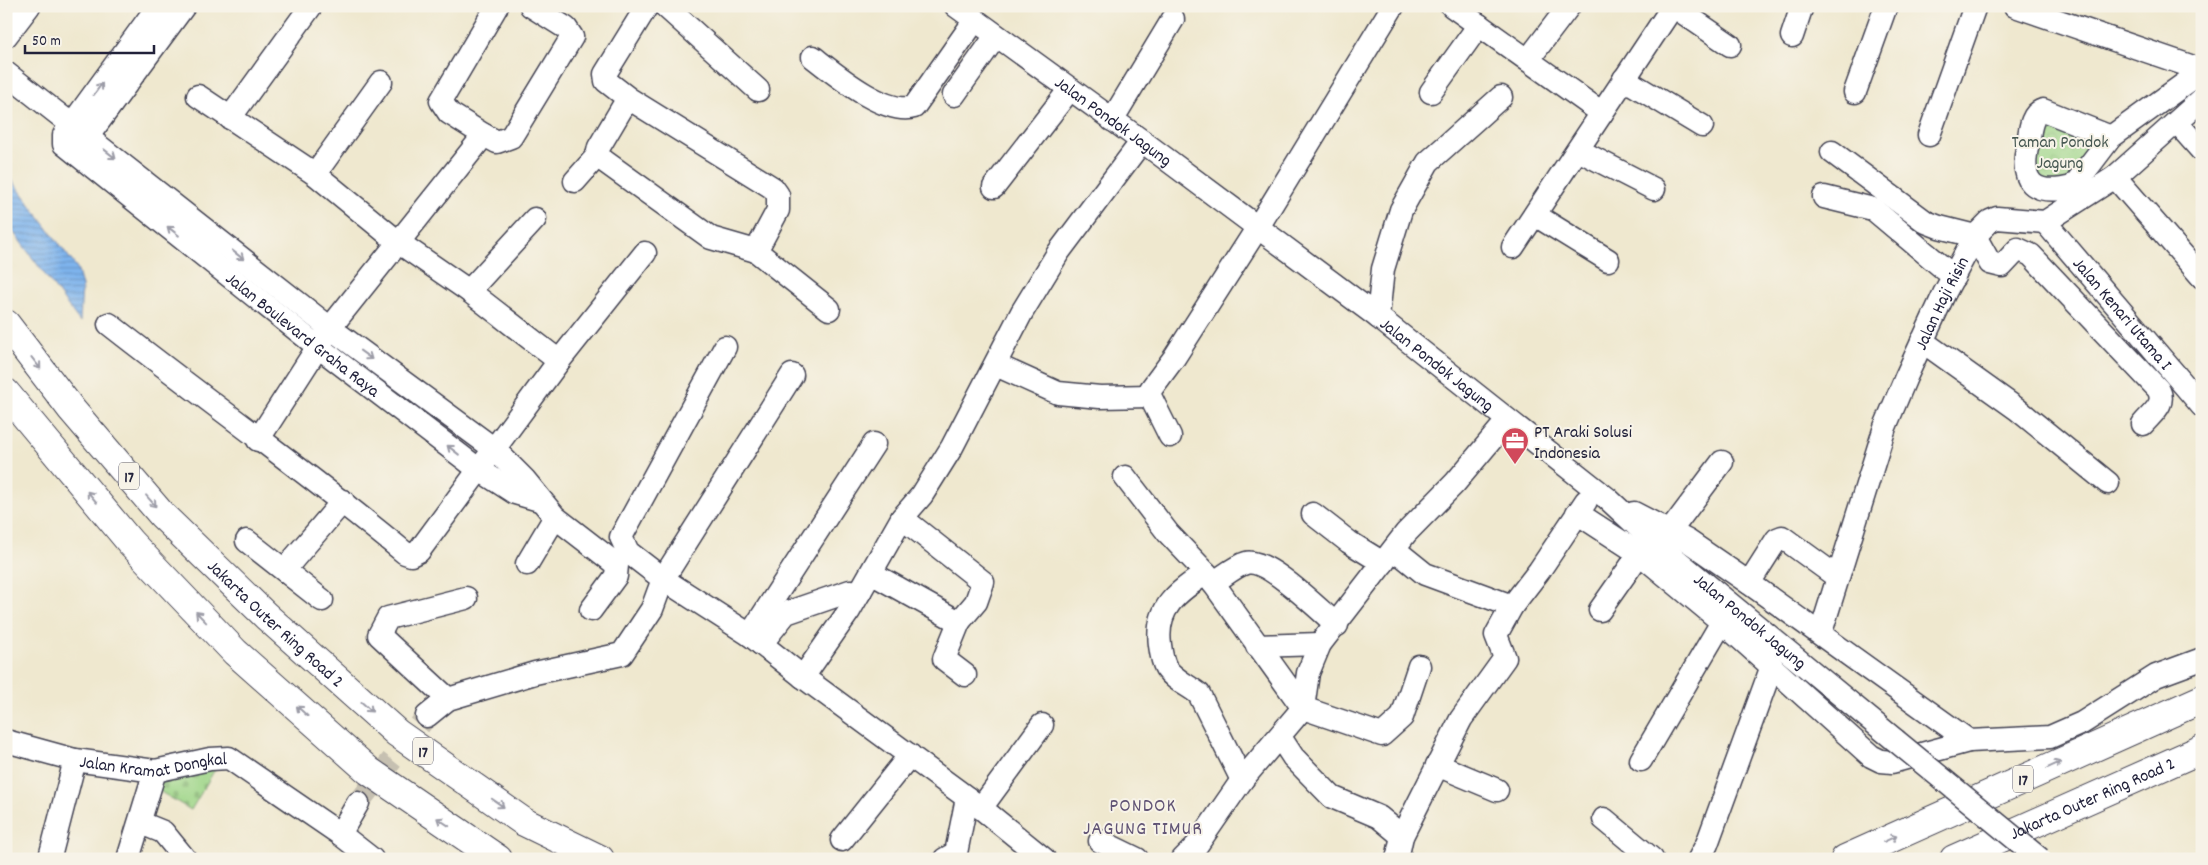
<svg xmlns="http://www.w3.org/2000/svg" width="2208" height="865" viewBox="0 0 2208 865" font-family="Dekko,sans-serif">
  <defs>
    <pattern id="cemetery-stones" width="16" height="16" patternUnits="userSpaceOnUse" patternTransform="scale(1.25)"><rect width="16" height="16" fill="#9ed688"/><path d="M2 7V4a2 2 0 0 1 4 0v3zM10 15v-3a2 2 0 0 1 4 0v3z" fill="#88b776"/></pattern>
    <pattern id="park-crowns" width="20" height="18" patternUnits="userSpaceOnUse" patternTransform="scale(1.25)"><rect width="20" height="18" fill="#9ed688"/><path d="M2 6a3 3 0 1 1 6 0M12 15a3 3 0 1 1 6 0" fill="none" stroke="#88b776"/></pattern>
    <pattern id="water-rules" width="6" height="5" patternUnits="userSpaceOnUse" patternTransform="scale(1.25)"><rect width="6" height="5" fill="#7eb4ed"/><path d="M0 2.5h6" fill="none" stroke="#6792c1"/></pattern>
  </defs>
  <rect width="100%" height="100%" fill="#f7f3e8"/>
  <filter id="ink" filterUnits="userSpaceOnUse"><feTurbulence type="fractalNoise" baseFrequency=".02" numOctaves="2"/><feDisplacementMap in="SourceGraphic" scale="10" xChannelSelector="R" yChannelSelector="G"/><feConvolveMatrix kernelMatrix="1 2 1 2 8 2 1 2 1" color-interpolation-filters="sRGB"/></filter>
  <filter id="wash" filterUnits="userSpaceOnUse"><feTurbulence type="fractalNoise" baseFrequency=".0096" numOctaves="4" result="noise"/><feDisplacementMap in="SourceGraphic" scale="20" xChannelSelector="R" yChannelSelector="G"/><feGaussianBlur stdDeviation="1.12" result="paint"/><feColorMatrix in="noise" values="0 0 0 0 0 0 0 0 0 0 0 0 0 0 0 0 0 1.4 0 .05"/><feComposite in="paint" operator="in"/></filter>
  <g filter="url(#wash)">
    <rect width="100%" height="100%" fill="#efe8cf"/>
    <path fill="url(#cemetery-stones)" stroke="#607c62" d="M217 766 191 810 154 788 158 776Z"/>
    <path fill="url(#park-crowns)" stroke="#607c62" d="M2043 110 2111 137 2079 182 2031 183Z"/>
    <path fill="url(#water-rules)" stroke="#506b94" d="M6 172 77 268 82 286 80 322 6 222Z"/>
  </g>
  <g filter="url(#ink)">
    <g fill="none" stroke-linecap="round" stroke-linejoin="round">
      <path stroke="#c6c0b1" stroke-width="22" stroke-dasharray="22 11" stroke-linecap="butt" d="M358 803 427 716"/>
      <g stroke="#414051" stroke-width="25">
        <g id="minor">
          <path id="s1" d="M158 6 64 135V144L317 346 478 469 515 493 539 500"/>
          <path d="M665 6 758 90"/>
          <path id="s2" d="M956 6 1142 141 1378 317 1608 499 1650 538 1895 740"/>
          <path d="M1452 6 1602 113"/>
          <path d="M1673 6 1730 45"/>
          <path d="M2015 6 2202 70"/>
          <path d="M6 36 29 6"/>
          <path d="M1792 36 1802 6"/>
          <path d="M813 57C835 74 885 116 914 107L975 20"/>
          <path d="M1528 60 1569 6"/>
          <path d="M6 73 330 328 493 448 524 479 555 517 617 565 616 576 591 610"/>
          <path d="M1624 79 1702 126"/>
          <path d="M1431 92 1479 25"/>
          <path d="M1855 92 1886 6"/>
          <path d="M954 95 996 36"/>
          <path d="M198 96 315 174 398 242 469 291 559 361"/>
          <path d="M628 98 599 147 597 156 711 238 756 251 778 210V195L773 188 628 98 606 81 605 74 647 6"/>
          <path d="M230 118 311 6"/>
          <path d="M1112 120 1173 19"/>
          <path d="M2177 123 2202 151"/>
          <path d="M484 135 497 142 511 137 572 37 566 28 531 6"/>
          <path d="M1929 135 1975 6"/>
          <path d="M2111 137 2043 110C2030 114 2030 133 2028 143 2019 183 2033 196 2073 187L2111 137 2201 72"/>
          <path d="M80 147 184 6"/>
          <path d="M1578 150 1654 189"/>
          <path d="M1832 152 1926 222 1939 227 1975 236 1990 263 2002 266 2018 249 2031 255 2158 389C2167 404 2152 413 2143 424"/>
          <path d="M315 174 381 82"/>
          <path d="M2115 177 2202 277"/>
          <path d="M575 181 597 156"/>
          <path d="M994 187 1070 89"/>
          <path d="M1824 197 1873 209 1954 277"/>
          <path d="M1535 215 1608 260"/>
          <path id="s3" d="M2045 222 2202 406"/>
          <path d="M1513 247 1673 6"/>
          <path d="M756 251 829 309"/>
          <path d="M469 291 535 219"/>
          <path d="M1378 317 1383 269 1401 210 1428 162 1501 97"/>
          <path d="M109 324C207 401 309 473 405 553L411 555 419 551 559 361 645 253"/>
          <path d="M1922 341 2017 409 2108 483"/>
          <path d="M725 347 621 537 628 552 663 579 750 635 803 677 981 808 1044 859"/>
          <path d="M996 365 1058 393 1100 397 1150 396"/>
          <path d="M1170 436 1150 396 1151 389 1174 358 1258 227 1393 6"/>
          <path d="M258 440 330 328 484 135 449 113 441 101 497 6"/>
          <path d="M1125 477 1168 533 1206 573 1303 708 1382 735 1402 717 1419 666"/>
          <path d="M1577 513 1640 554 1722 622 1871 756 1881 761 1892 762 1969 741 1749 583 1688 541 1634 513"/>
          <path d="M1313 514 1349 542 1383 563"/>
          <path d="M247 541 322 600"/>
          <path d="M1662 542 1722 462"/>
          <path d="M1394 549 1425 574 1512 606"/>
          <path d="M527 564 555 517"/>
          <path d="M285 569 343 501"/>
          <path d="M871 573 959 622 976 602 983 582 902 518"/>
          <path d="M1206 573C1178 592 1155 607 1160 645 1161 653 1162 661 1166 668 1174 680 1188 685 1199 694L1242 780"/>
          <path d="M1213 583C1223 577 1235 566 1246 563 1267 557 1320 611 1337 625"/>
          <path d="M1749 583 1777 539 1782 537 1833 574"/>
          <path d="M1600 610 1647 543"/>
          <path d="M959 622 944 659 965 675"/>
          <path id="s4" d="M1821 632 1885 427 1906 377 1944 294 1975 236 1990 221 1997 218 2045 222 2115 177 2202 99"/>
          <path d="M750 635 874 444"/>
          <path d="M761 644 786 613 850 591 860 592"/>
          <path d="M1257 646 1320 644"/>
          <path d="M803 677 849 611 902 518 922 495 952 447 1022 312 1058 253 1142 141"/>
          <path d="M448 699 379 635 388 618 466 598"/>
          <path d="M427 716 448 699 535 673 622 654 652 609 663 579 792 375"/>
          <path d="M1280 737 1293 757 1332 797 1379 817 1402 836"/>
          <path id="s5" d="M6 741 75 760 155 771 210 759 229 758 340 834"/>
          <path d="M1969 741 2050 737 2082 723 2156 676 2202 659"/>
          <path d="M1641 760 1722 622"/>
          <path d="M1437 765 1497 790"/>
          <path d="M358 803 340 834 372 859"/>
          <path d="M981 808 1042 725"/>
          <path d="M1604 819 1652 859"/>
          <path d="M141 823 163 832 185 859"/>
          <path d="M842 840 910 755"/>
          <path d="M1100 841 1137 859"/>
          <path d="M50 857 75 760"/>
          <path d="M128 859 155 771"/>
          <path d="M945 859 956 853 967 798"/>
          <path d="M1183 859 1197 845 1242 780 1303 708 1308 673 1320 644 1406 533 1455 483 1507 421"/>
          <path d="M1397 859 1402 836 1461 719 1505 658 1496 635 1512 606 1539 571 1586 501"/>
          <path d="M1699 859 1707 844 1772 666"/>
        </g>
      </g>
      <g stroke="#414051" stroke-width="30">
        <g id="highway">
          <path id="s6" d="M6 324 72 410 162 515 266 616 397 733 524 822 600 859"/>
          <path d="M6 393 130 542 235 652 369 771 498 859"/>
          <path d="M1845 859 2202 699"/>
          <path id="s7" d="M1954 859 2202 749"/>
        </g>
      </g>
      <use href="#minor" stroke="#fff" stroke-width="22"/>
      <use href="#highway" stroke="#fff" stroke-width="28"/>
      <g stroke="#414051" stroke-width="25" stroke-linecap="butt">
        <path id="minor-bridge" d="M1895 740 2040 859"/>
      </g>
      <use href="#minor-bridge" stroke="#fff" stroke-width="22"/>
    </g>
    <defs><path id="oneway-shaft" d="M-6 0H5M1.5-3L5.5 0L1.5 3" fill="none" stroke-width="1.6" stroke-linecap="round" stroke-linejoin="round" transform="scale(1.25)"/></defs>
    <g stroke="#9c9ca7">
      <use href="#oneway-shaft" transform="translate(98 89) rotate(-54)"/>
      <use href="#oneway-shaft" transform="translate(110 154) rotate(38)"/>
      <use href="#oneway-shaft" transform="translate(173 231) rotate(-142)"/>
      <use href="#oneway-shaft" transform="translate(238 255) rotate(38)"/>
      <use href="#oneway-shaft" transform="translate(366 355) rotate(36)"/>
      <use href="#oneway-shaft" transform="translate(36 363) rotate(52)"/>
      <use href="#oneway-shaft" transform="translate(453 450) rotate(-142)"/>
      <use href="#oneway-shaft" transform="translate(92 497) rotate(-130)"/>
      <use href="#oneway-shaft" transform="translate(151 501) rotate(49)"/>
      <use href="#oneway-shaft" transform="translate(201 617) rotate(-134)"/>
      <use href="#oneway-shaft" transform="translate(367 707) rotate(42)"/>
      <use href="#oneway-shaft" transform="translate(302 711) rotate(-138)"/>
      <use href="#oneway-shaft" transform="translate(2054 765) rotate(-24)"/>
      <use href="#oneway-shaft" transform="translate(498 803) rotate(35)"/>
      <use href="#oneway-shaft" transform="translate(443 822) rotate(-146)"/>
      <use href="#oneway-shaft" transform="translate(1890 839) rotate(-24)"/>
    </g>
  </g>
  <defs>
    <g id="office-pin" transform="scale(1.4375)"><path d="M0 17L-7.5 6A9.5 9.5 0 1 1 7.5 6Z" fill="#d1495b" stroke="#f7f3e8"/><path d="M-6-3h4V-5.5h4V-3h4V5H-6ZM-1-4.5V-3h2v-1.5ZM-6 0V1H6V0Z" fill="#fff"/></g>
  </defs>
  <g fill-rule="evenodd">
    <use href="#office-pin" x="1515" y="441"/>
  </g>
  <g text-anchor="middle" stroke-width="4" stroke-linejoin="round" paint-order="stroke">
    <g fill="#f7f3e8" stroke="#62616f" stroke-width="1">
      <rect x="119" y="462.5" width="20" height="27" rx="4"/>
      <rect x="413" y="737.5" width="20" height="27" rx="4"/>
      <rect x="2013" y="765.5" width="20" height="27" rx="4"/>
    </g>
    <g font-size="16" font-weight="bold" fill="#22223b">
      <text x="129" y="482">17</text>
      <text x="423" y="757">17</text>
      <text x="2023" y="785">17</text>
    </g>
    <g font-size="18" fill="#22223b" stroke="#f7f3e8">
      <text dy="6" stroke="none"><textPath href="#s2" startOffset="195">Jalan Pondok Jagung</textPath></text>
      <text dy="6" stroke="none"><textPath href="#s4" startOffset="351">Jalan Haji Risin</textPath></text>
      <text dy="6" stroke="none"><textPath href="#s3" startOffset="120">Jalan Kenari Utama I</textPath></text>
      <text dy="6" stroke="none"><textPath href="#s1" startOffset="474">Jalan Boulevard Graha Raya</textPath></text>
      <text dy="6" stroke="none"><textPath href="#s2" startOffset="600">Jalan Pondok Jagung</textPath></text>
      <text dy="6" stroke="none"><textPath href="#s2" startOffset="1005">Jalan Pondok Jagung</textPath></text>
      <text dy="6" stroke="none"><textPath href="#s6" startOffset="404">Jakarta Outer Ring Road 2</textPath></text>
      <text dy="6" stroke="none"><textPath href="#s5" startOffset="151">Jalan Kramat Dongkal</textPath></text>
      <text dy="6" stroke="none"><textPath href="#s7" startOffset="151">Jakarta Outer Ring Road 2</textPath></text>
    </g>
    <g font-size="18" fill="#475852" stroke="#f7f3e8">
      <text x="2060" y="147">Taman Pondok<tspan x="2060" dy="21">Jagung</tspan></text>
    </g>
    <g font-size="18" fill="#22223b" stroke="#f7f3e8" text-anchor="start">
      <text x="1534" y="437">PT Araki Solusi<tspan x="1534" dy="21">Indonesia</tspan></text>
    </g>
    <g font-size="20" letter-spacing="1" fill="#615475" stroke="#f7f3e8">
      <text x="1143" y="811">PONDOK<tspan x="1143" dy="23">JAGUNG TIMUR</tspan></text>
    </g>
  </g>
  <rect width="2208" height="865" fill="none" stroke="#f7f3e8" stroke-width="25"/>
  <path d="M25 45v8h129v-8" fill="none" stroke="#22223b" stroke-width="2.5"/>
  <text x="32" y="45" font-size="15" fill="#22223b" stroke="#f7f3e8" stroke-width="4" paint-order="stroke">50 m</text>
</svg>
